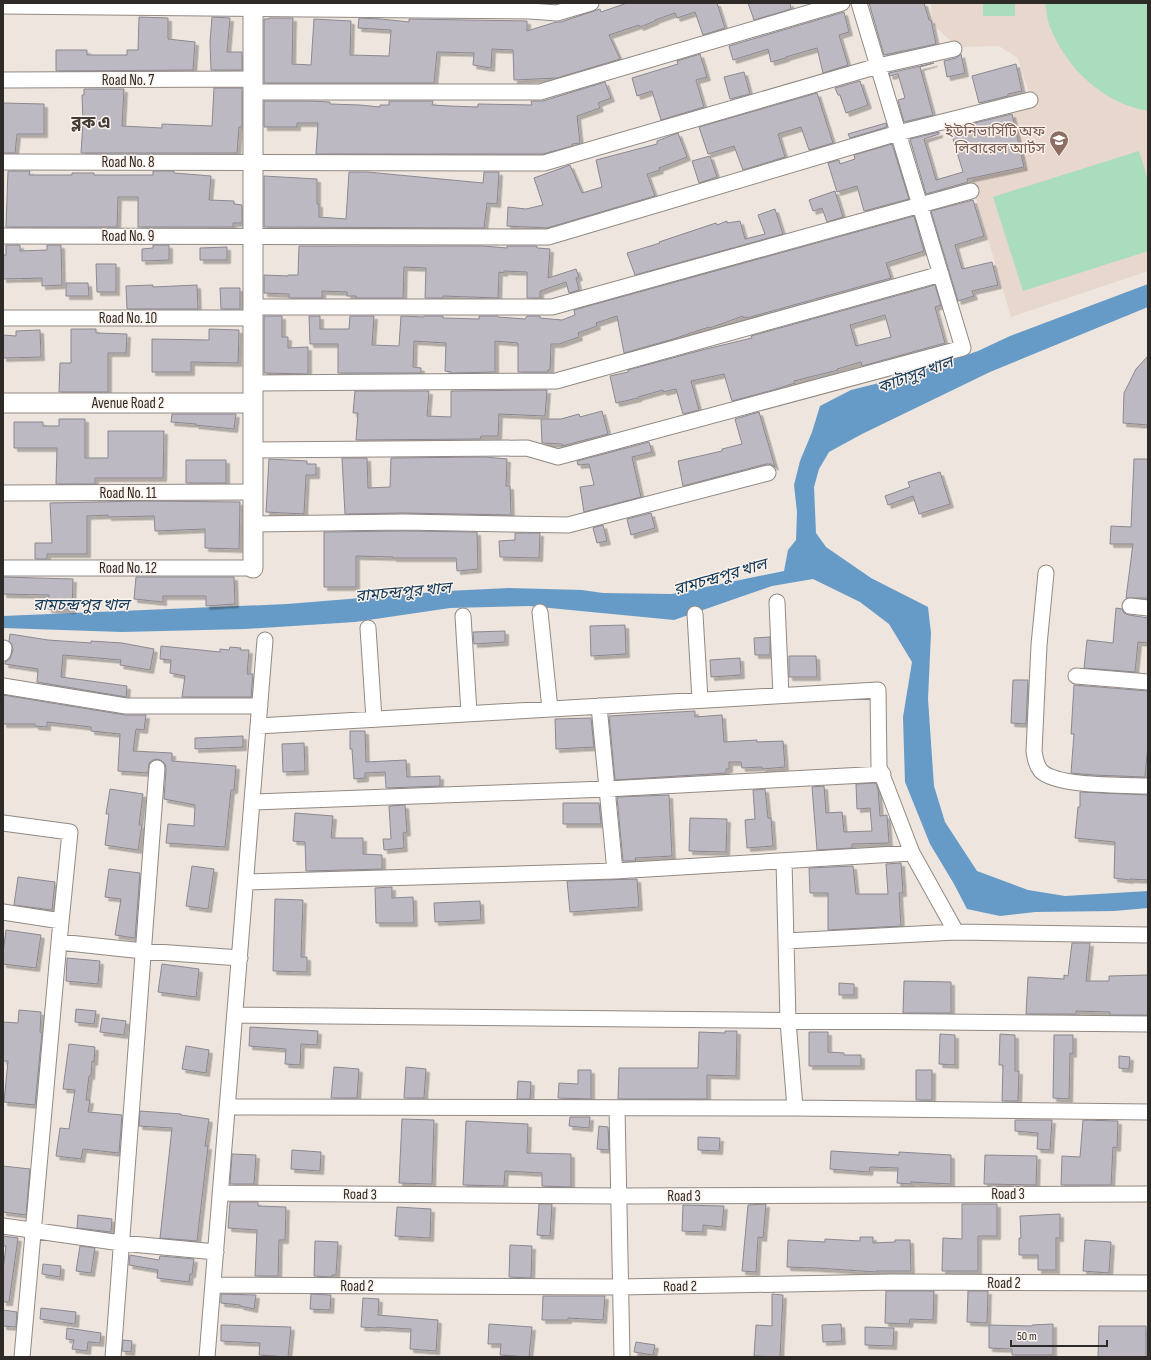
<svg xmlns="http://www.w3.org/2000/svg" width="1151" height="1360" viewBox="0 0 1151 1360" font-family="'Sofia Sans Condensed','Noto Sans Bengali',sans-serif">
  <defs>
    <filter id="shadow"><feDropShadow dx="3.5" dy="3.5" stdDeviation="0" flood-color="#0004"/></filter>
  </defs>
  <rect width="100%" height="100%" fill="#eee5de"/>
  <path fill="#e7d7cc" d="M931 3H1148V271L1011 317 973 188 965 127 1033 107 1018 58 999 46 959 47 945 36 932 23Z"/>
  <path fill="#a9ddbb" d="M983 3H1015V16H983Z
    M1045 3H1148V111C1103 103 1067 69 1050 27 1047 20 1047 11 1045 3Z
    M1139 151 1148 180V251L1023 291 993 197Z"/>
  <path fill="#679bc7" d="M1148 284V307L990 372 862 434 829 452 819 469 814 487 816 533 826 547 871 578 928 607 931 633 928 699 934 786 945 822 977 871 1028 890 1065 896 1148 891V908L1114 911 1035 912 1000 916 967 909 954 884 930 844 905 782 903 717 912 662 889 624 860 602 813 579 772 586 674 620 529 606 450 608 355 622 245 629 122 632 3 628V616L287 604 447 591 509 588 582 590 603 593 672 594 784 571 788 550 796 540 797 512 794 485 800 461 812 432 820 406 851 390 899 378 978 351 1010 336Z"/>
  <path fill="#bcb9c2" stroke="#8b8891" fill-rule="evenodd" filter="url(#shadow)" d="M627 3H717L725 28 703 35 695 12 677 18 675 13 655 20V21L640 27 639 25 609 35 620 59 557 78 514 80 513 50 492 49 491 68 473 65 474 53 437 52 434 83H264V19H269V18H293L292 64 311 65 314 19 351 21 350 55 389 56 391 30 358 28 359 18 381 19 409 22V19L527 21V31L556 22H561L600 9 601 12Z
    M748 3H790L791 9 754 20Z
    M869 3H924L929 20H931L936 44 884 55Z
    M844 12 849 32 839 35 848 65 823 73 817 48 786 57V58L771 62 768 49 733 60 729 46Z
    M139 17 168 18V39L195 42 193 70 56 71V50H87V55H127V50H138Z
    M212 17 230 18 227 52H242V70H211L210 42Z
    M700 54 707 77 696 80 704 107 661 120 652 91 637 96 632 78 678 64 677 61Z
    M961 54 965 73 947 77 944 61 956 58Z
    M934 63 920 67 933 115 904 122 898 100 905 98 898 74 890 76 889 73Z
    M1016 64 1022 91 1008 94V96L979 103 972 76Z
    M744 72 750 94 730 99 724 77Z
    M860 81 868 105 846 113 840 95H838L835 88Z
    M605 82 611 98 598 103 600 108 577 116 580 143 572 144V146L543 154H316L318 123H297V127H264V101H310L330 102V104L360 105 380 107V105H389V101H433L432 105 450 106 478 107V104L532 105 531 101H543Z
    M214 88H242V127H239L237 153H81L83 123 82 95H84V89H124L122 126 162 128V124L212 126Z
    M817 93 833 143 809 150 801 127 778 134 785 157 743 170 734 146 708 154 699 127Z
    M3 103 44 104V134H17L15 153H3Z
    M1012 114 1024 167 967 179 968 182 926 194 910 139 939 132V134L924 139 936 180 963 172 950 129Z
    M886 123 887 127 850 138 848 134Z
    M678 133 687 157 659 168 660 170 647 174 655 196 547 228 507 226 508 207 526 209 543 205 534 178 570 165 582 193 602 187 596 160 657 144V141Z
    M892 144 909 199 864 211 857 186 837 192 828 163 839 160 840 164 855 159 854 155Z
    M710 156 717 177 699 183 692 161Z
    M8 171H30L29 175H72V173H94V175H153V171H174V173L211 176 209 200 234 201V204L242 205V223H233V227H138V197H118L117 227H6Z
    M349 172H367L483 183 484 172H499L497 204 487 203 484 228 264 227V176L317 179V204H319V217L346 219Z
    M835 191 843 217 827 222 822 208 813 211 809 200Z
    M973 200 984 236 955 245 962 269 992 262 998 285 972 291 974 296 958 301 931 211Z
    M775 209 783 234 635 275 627 253 660 243 659 242 716 223 717 225 727 221V223L740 221 745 239 765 234 758 215Z
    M914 216 924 251 886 263 891 278 747 318V317L743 318V316L710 328 709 327 673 339 624 353 617 316 596 323 597 326 578 333 579 337 559 344H551L550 370H548V372H518V343L495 341V372L451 373V372L445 371 446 343 414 341 413 367 421 368V373H338V344H310L309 316H320V329H349L350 316H374L372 345 399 346 401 316 424 317V316H443V318L479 319V316H498V317L525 319 527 316H540V318L562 320 575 315 574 310Z
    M6 245H20V251L47 250V245H61L62 285 42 286V278L3 279V255H6Z
    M153 245H169V260L142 261V249L153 248Z
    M299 246H483L507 248V246H537V248L550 249 548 278 576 269 579 277 576 278 579 290 569 293 566 282 540 291V298H527V272L504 271V273L499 272 498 298 443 296V298H425L426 268 404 267 403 298H356V296H347V292L322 291V298H289V294L264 293V275L288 276V275H298Z
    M227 247V260H200V248Z
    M96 264H116V292H97Z
    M66 283H88L89 296H66Z
    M153 285V287L197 285 198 309H127L126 286Z
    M935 285 941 305 935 307 945 343 862 366 861 362 837 369 838 370 794 381 795 383 773 390 732 401 724 374 691 381 699 410 683 414 676 389 663 392V390L638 397V398L616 403 610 376 628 372V370L702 350 752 338 751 336ZM885 315 891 337 856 346 850 325Z
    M220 288H240V309H221Z
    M264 316H282V337H288V348L308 347V374L264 373Z
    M71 329H96V333L127 334 126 353H108V392H59L60 363H71Z
    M209 329 239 330 238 363 191 362V372H152V339L209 340Z
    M40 330 41 357 3 358V335L16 336V331Z
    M1148 356V425L1123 423 1124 393 1136 369Z
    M547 390 545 416 499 414 498 436H481L480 439 356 440 358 413H353L355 391H429L427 416 451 417V391Z
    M602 411 608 434 562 446V444L542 443 541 419H561L579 414 580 417Z
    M759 412 775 467 771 464H766L683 486 678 461 722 451V449L742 444 735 419Z
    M172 414H236L234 429 195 425 196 424 171 422Z
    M59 419H85V458H108V431H164L163 478H95V484H56L57 448H14V422H43V426H59Z
    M649 442 652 452 632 457 641 497 584 512 580 487 594 485 589 464 578 465 577 461Z
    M485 457 507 459 506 486H510L511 515 403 513 345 514 342 458H367L368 488 390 487 391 458Z
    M269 459 307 461V464H316V475H306L304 514 266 512Z
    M1134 459H1148V598H1126L1133 544H1110L1111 526 1131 527Z
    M186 460H226V483H186Z
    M940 472 950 504 919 514 913 496 888 505 885 496 910 487 908 482Z
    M142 501 240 502 239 549 205 548V529L155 531 154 516 108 517V515L87 516V554H47V559H35V543H52L50 503Z
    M651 513 655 528 631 535 627 519Z
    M603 525 607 541 597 543 593 528Z
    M403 531 477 532 478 569 457 571 456 558H393V557L356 556V587H324V532Z
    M515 533H540L539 558 500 557 499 541 515 540Z
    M3 577 73 579 72 610 48 609 49 595 3 594Z
    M136 577H234L235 604 206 606V596H163V602L134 599Z
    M1116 608 1122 609 1124 613 1129 615 1148 618V643L1138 642 1135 672 1084 668 1087 640 1113 643Z
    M625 625 626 654 591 656 590 626Z
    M505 631V642L474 644 473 632Z
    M10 634 48 640 91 643V641L122 643 154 649 150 670 120 665 121 660 63 655 61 677 127 686 126 697 37 682 38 669 5 664V662L10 659 13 650 12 645 9 641Z
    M770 637V655H755L754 638Z
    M161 646 220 652V649L229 650 230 647 241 648 240 650H249L247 674H253L251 697H182L185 676 170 673 171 660 160 659Z
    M789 656H816L817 677H789Z
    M740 658 741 675 711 677 710 660Z
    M1013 680H1028L1026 724 1011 723Z
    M1074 685 1148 691V744L1145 777 1093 775 1071 773 1074 734H1071Z
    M3 695 125 715H146L144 730 136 729 133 751 172 753V761L236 766 234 790H231L225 847 166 843 168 824 194 826 195 805 164 799 166 769 165 764 162 761 158 759 153 760 149 763 148 773 118 771 120 734 91 731V727L47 722V727L35 726V724H3Z
    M695 711V717L722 715 724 742 757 740V742L783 741 785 767 762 769V767L742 768 741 762H729V769H726V773L615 780 609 716Z
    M591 718 594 747 556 749 555 719Z
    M350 731H365L366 762 406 760 407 777 440 776V786L386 788 385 772 365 773V778L354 779 352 749H350Z
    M243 736V747L195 749V738Z
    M304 743 305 771 283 772 282 744Z
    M876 783 878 789 880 816 887 815 889 843 852 844V848L817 850 812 787 824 786 826 813 842 812 844 832 872 831 870 808 857 809 856 784Z
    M110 789 143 794 139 825H142L138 850 105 845 109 814H106Z
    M765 789 768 818H771L773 846 747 848 745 820 755 819 753 790Z
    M1080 792 1148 795V880L1130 879V880L1114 878 1115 842 1075 838 1078 807H1080Z
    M669 795 672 856 635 858 636 861H623L617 797Z
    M563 803H599L601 824H563Z
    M405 805 407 832 403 833 404 848 384 850 383 839H391L389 806Z
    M295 813 333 816 331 838H363V854L382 855V869L306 871 305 842 293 841Z
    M690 818 727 819 726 852 689 851Z
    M901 863 903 893H899L901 926 828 930V893H810L809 868 853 866 856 894H888L886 864Z
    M192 866 214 869 208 909 186 906Z
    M109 869 140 873 135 938 115 935 121 899 105 897Z
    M18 877 55 882 52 910 14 905Z
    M637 879 639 907 570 912 567 881Z
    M392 887V898L413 897 414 923H376L375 888Z
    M275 899 303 900 301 957H307V972L273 971Z
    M480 901 481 920 435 922 434 903Z
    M6 930 41 935 36 968 3 964V953Z
    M1072 943H1090L1086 981H1109V976L1148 975V1015H1110V1012L1076 1011V1014H1026L1028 977 1064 979V975L1068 976Z
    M67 958 100 961 98 984 66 981Z
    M162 964 199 969 196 997 158 992Z
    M904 981 951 982V1013H903Z
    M839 983 854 984V995H839Z
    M76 1009 96 1011 94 1024 75 1022Z
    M19 1010 41 1012 40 1032 42 1033 35 1105 4 1102 8 1061H3V1022L18 1023Z
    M102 1018 126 1021 124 1035 100 1032Z
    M250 1027 318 1031 317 1045 301 1044 300 1065 285 1064 286 1049 249 1046Z
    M725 1031H737L736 1076 707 1075V1099H618L619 1068H698L699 1032 725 1033Z
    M809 1032H828V1052L844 1053V1055H861V1066H809Z
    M940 1034 955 1035V1065L939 1064Z
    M1000 1034 1015 1035V1071H1019L1018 1101H1002L1003 1065H999Z
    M1054 1035H1073V1054L1070 1053 1069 1099 1053 1098Z
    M69 1044 95 1047 94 1062 92 1061 91 1076H89L86 1100H90L88 1112 122 1115 119 1153 83 1149 81 1159 56 1156 60 1128 69 1129 75 1090 63 1089Z
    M186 1046 209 1050 206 1073 182 1069Z
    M1119 1056 1130 1057 1129 1069 1119 1068Z
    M334 1067 359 1069 357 1098H331Z
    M406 1067 426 1069 424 1098H404Z
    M578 1070H591V1099L558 1098 559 1083 578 1084Z
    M916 1070H932V1100H916Z
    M518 1081 531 1082 530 1099H517Z
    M140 1111 181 1114V1115L209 1119 205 1146H208L197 1241 160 1238 172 1128 139 1126Z
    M570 1117H590L589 1128 569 1126Z
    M402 1119 434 1120 432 1184 399 1183Z
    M1015 1120H1052L1050 1150 1037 1149 1038 1133 1015 1131Z
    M1083 1120 1118 1121 1117 1148 1113 1147 1111 1185H1061L1062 1156 1080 1157Z
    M466 1121 528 1124 527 1153 571 1154V1187L542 1186V1173L505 1171 504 1186 463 1185Z
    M599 1126 608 1127 609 1150 597 1149Z
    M698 1137 720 1138 719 1151 698 1150Z
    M292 1150 321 1152 320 1171 291 1169Z
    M831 1151 899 1155V1152L951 1155V1184L911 1182V1184L897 1183 898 1168 870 1167 869 1172 830 1169Z
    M232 1154 256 1155 254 1184H230Z
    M985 1155 1037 1156 1036 1185 984 1184Z
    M3 1166 30 1169 26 1215 3 1212Z
    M230 1202H258V1206L286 1207 285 1240H279L278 1276H255L257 1230 228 1228Z
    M539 1204H552L550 1236 537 1235Z
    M766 1204 763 1238 758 1237 756 1272 742 1271 748 1205Z
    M962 1204H997V1236H978V1271H942L943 1238 962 1239Z
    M683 1205 724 1206 722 1227 703 1225V1232L682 1231Z
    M397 1207 431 1209 430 1238 395 1236Z
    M1060 1214V1238H1056V1270H1038V1255H1019V1238H1021L1020 1216Z
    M78 1215 112 1219 111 1232 77 1228Z
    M3 1236 18 1238 9 1302H3V1270L6 1246H3Z
    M860 1237H873V1243L895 1242V1240H910L911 1271H876V1272L817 1268 787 1267 788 1240 825 1242V1239L860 1241Z
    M1085 1240 1111 1242 1109 1273 1083 1271Z
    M315 1241 338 1242 336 1275H332V1277L314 1276Z
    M510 1245 532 1246 531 1278 509 1277Z
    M80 1246 95 1248 91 1273 76 1271Z
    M130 1255 159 1260 160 1256 194 1259 192 1274H190L189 1282 157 1278 158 1270 129 1265Z
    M43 1264 61 1266 60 1277 42 1274Z
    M886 1291H934L933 1320 910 1319 909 1324 885 1323Z
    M968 1291H988L987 1323 967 1322Z
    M221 1294 256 1295 254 1309 240 1306V1305L221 1303Z
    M311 1294 331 1295 330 1310 310 1309Z
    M772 1294 783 1295 780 1357 754 1356 756 1325 772 1326Z
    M543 1296H605L603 1320 568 1318V1320H542Z
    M363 1298 379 1299 378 1315 438 1320 436 1351 410 1349 411 1329 377 1327V1328L361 1327Z
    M41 1308 76 1312 75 1324 40 1319Z
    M3 1310 17 1312 16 1327 3 1326Z
    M489 1324 532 1327 529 1357 500 1355 501 1344H488Z
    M841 1324 842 1341 823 1342 822 1325Z
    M1053 1324V1355H1012V1349L989 1348V1325L1032 1326V1325Z
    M221 1325 291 1327 288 1357 259 1355 260 1343 221 1341Z
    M1099 1326H1146V1357H1098Z
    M865 1327 894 1328 893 1346 865 1345Z
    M67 1328 101 1333 100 1343 88 1342 87 1351 72 1349 74 1340 66 1339Z
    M123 1340 132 1341 131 1352 122 1351Z
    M636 1342 655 1345 653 1355 634 1352Z"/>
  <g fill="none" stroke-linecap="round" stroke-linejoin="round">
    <g stroke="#928983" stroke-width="17">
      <path id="minor" d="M3 6 530 11 557 13 591 3
        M3 80 253 79
        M253 92H540L842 3
        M3 162 544 163 878 66 954 49
        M3 236 548 237 898 133 1030 100
        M253 307H552L971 191
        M3 318H253
        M253 383 556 381 941 274
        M253 450 527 448 558 457 963 348 859 3
        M3 493 253 492
        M253 524 403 522 568 525 768 473
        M3 568H253
        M1046 573 1039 645 1034 751C1035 758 1036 765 1041 771 1057 787 1125 785 1148 786
        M777 602 781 696
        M1130 606 1148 608
        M540 612 550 709
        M695 614 700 700
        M463 616 469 713
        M368 628 374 719
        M3 653 4 648
        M1076 676 1148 682
        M3 686 126 706H260
        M599 706 615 871
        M258 726 878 690 879 767 912 853 956 932 1148 935
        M252 802 607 789 883 774
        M3 823 70 832 59 942 22 1357
        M784 861 788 1021 795 1108
        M246 882 615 871 912 853
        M3 912 61 921
        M786 941 956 932
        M59 942 143 951 240 958
        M235 1015 1148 1024
        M227 1107 795 1108 1148 1112
        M617 1108 622 1357
        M220 1193 619 1196 1148 1194
        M3 1226 121 1243 216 1252
        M213 1285 620 1287 891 1282 1148 1283
        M113 1357 157 768
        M207 1357 265 640"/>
    </g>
    <g stroke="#928983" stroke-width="21">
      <path id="tertiary" d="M253 3V568
        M3 403H253"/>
    </g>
    <use href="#minor" stroke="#fff" stroke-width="15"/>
    <use href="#tertiary" stroke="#fff" stroke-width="19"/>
  </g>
  <defs>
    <g id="university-pin" transform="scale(1)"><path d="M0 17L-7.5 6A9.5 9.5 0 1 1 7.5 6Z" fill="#8d6e63" stroke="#fcf2ec"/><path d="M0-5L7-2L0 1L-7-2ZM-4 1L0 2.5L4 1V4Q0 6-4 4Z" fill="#fff"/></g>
  </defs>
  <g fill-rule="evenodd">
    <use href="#university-pin" x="1059" y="140"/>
  </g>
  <g text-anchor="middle" stroke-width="3" stroke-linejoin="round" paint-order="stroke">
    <g font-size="15" fill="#2d2a27" stroke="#fcf2ec">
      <text x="128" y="85">Road No. 7</text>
      <text x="128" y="167">Road No. 8</text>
      <text x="128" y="241">Road No. 9</text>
      <text x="128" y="323">Road No. 10</text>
      <text x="128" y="408">Avenue Road 2</text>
      <text x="128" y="498">Road No. 11</text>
      <text x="128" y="573">Road No. 12</text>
      <text transform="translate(360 1194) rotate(1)" y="5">Road 3</text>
      <text x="1008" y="1199">Road 3</text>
      <text x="684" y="1201">Road 3</text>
      <text x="1004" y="1288">Road 2</text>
      <text x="357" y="1291">Road 2</text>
      <text transform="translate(680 1286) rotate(-1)" y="5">Road 2</text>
    </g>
    <g font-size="15" fill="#785e54" stroke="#fcf2ec" text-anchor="end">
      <text x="1045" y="136">ইউনিভার্সিটি অফ<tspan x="1045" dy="17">লিবারেল আর্টস</tspan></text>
    </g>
    <g font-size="16" font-style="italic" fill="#123a58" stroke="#fcf2ec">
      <text transform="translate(915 374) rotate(-20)" y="6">কাটাসুর খাল</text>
      <text transform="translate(720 576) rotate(-16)" y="6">রামচন্দ্রপুর খাল</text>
      <text transform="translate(403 591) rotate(-5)" y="6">রামচন্দ্রপুর খাল</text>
      <text x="81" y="610">রামচন্দ্রপুর খাল</text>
    </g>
    <g font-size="17" font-weight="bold" fill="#423b36" stroke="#fcf2ec">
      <text x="91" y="128">ব্লক এ</text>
    </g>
  </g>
  <rect width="1151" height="1360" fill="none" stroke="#2d2a27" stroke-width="8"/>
  <path d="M1011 1340v6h96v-6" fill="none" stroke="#2d2a27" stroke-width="2"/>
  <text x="1017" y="1340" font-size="12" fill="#2d2a27" stroke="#fcf2ec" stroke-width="3" paint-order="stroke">50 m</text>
</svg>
